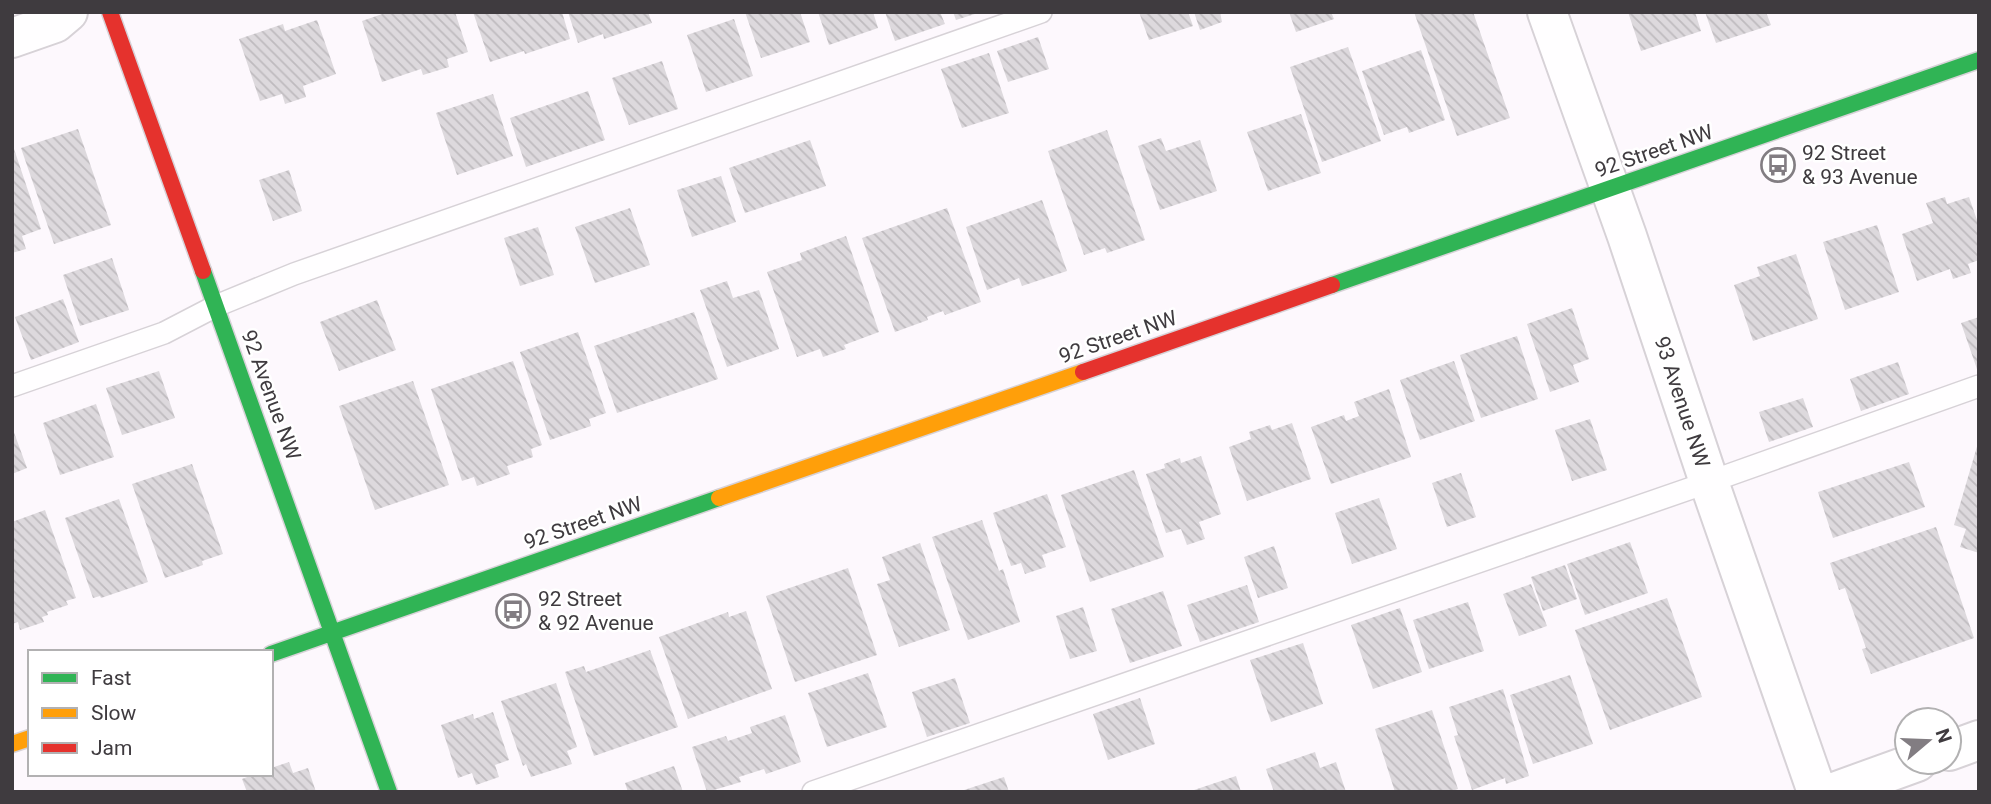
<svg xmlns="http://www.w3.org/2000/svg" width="1991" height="804" viewBox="0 0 1991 804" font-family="Roboto,sans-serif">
  <defs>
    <pattern id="building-back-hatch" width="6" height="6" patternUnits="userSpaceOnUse" patternTransform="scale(1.75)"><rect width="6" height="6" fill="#ddd9dd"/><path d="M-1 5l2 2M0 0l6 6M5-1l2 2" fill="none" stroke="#bfbbbf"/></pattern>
  </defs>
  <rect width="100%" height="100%" fill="#fdf8fd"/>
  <path fill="url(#building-back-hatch)" d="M388 12H455L468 52 447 59 449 67 423 75 421 69 382 82 362 21Z
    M473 12H562L570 39 525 54 524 51 490 62Z
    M568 12H648L652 23 604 39 603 34 578 43Z
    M745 12H800L810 42 761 58Z
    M818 12H873L878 28 829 45Z
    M885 12H940L945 24 895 41Z
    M953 12H978V13L956 20Z
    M1139 12H1188L1193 26 1149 40Z
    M1194 12H1220L1222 22 1200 30Z
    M1289 12H1331L1334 19 1296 32Z
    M1414 12H1473L1510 118 1457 136Z
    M1628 12H1695L1701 31 1641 51Z
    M1705 12H1766L1771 25 1716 43Z
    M734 19 753 76 706 92 687 35Z
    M317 20 336 74 303 86 306 97 285 104 282 94 260 101 239 39 283 24 285 31Z
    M1038 37 1049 69 1008 82 997 51Z
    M1348 47 1381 141 1322 162 1290 67Z
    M1421 50 1445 120 1409 133 1407 127 1384 135 1362 71Z
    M989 53 1009 113 962 128 941 69Z
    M662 61 678 109 629 125 612 78Z
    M588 91 605 140 526 167 510 118Z
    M493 94 513 156 457 175 436 113Z
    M1301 114 1321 173 1268 191 1247 132Z
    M78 129 111 225 54 244 21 148Z
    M1107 130 1145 240 1107 253 1105 248 1084 255 1048 151Z
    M1161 138 1166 151 1200 140 1217 191 1160 210 1138 146Z
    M810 140 826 186 745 213 729 168Z
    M13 146 41 229 22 236 26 249 12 253Z
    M289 170 302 211 273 221 259 180Z
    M721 176 736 222 692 237 677 190Z
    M1945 197 1947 204 1969 197 1979 226V260L1968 264 1971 273 1953 279 1950 269 1917 281 1902 234 1933 223 1926 203Z
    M1042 200 1067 271 1022 286 1019 278 987 290 966 227Z
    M630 208 650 265 595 283 575 227Z
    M947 208 981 302 945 315 943 311 927 317 928 320 895 332 862 238Z
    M1877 225 1899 292 1845 310 1823 242Z
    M538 227 554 275 520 286 504 238Z
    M846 236 879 332 844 345 846 349 823 357 820 349 797 357 767 272 802 260 800 253Z
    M1796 254 1818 319 1753 341 1734 285 1760 276 1757 267Z
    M112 258 129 310 80 326 63 275Z
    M727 281 733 298 759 290 779 349 727 367 700 290Z
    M63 299 79 342 31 360 15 317Z
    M377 300 396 350 339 371 320 322Z
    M1572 308 1589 359 1573 365 1579 382 1550 392 1527 324Z
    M694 312 718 379 617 413 594 346Z
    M1979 317V372H1978L1961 323Z
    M578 332 606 413 589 419 591 426 550 440 520 352Z
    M1517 336 1538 399 1481 418 1460 355Z
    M513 361 542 445 531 449 533 457 507 466 510 474 477 486 474 477 462 481 431 389Z
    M1454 361 1475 421 1420 440 1400 380Z
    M1898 362 1909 394 1861 411 1850 379Z
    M159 371 175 418 122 435 106 388Z
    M413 381 449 485 375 510 339 406Z
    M1389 389 1411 457 1331 484 1311 427 1344 415 1346 421 1359 416 1354 402Z
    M1803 398 1813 427 1769 442 1759 412Z
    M96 404 114 457 60 475 43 423Z
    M1590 419 1607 470 1572 481 1555 430Z
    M1292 423 1311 479 1247 501 1229 447 1251 439 1249 432 1270 425 1272 430Z
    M12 427 27 468 12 474Z
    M1978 443H1979V553L1960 547 1966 529 1954 525Z
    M1201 456 1221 514 1199 522 1205 539 1187 545 1181 529 1166 533 1146 474 1165 468 1164 464 1180 458 1181 463Z
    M1909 462 1925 507 1833 538 1818 492Z
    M192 464 223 554 202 561 203 565 165 578 132 484Z
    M1134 470 1164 557 1090 582 1061 495Z
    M1461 473 1476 517 1447 527 1432 483Z
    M1047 494 1066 547 1042 555 1046 567 1025 574 1021 563 1011 566 993 513Z
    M1379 498 1397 549 1352 564 1335 513Z
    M119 499 148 582 101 598 100 596 93 598 65 518Z
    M45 510 76 598 66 601 68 605 47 612 48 615 42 617 44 622 20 630 18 622 12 624V522Z
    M982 520 999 571 1003 569 1020 622 968 640 932 537Z
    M1936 527 1974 638 1871 674 1862 649 1866 648 1845 588 1839 590 1830 563Z
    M1630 542 1648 593 1585 615 1567 564Z
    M920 543 950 630 899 647 877 584 890 580 882 557Z
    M1274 546 1288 588 1258 598 1244 557Z
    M1565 565 1577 599 1543 611 1531 577Z
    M848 568 877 655 795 682 766 596Z
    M1531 584 1547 626 1519 636 1503 594Z
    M1247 585 1259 622 1200 642 1187 605Z
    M1163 591 1182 646 1130 663 1111 609Z
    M1667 598 1702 697 1610 730 1575 630Z
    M1468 602 1484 651 1429 669 1413 620Z
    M1083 607 1097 651 1070 659 1056 616Z
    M1400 608 1422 672 1373 689 1351 625Z
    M746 611 772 689 688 719 659 637 728 612 729 617Z
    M1303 643 1323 704 1271 722 1250 660Z
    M650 650 678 727 594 756 565 672 584 666 586 672Z
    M868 673 887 727 827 747 808 693Z
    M1570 675 1593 744 1533 764 1510 695Z
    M955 678 970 723 927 737 912 692Z
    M556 683 577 747 567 751 572 764 531 777 526 764 523 766 501 701Z
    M1503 689 1529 776 1506 784 1505 778 1472 790 1454 736 1458 735 1449 707Z
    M1140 698 1155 744 1108 760 1093 714Z
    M1432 710 1458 789 1449 792H1395L1375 729Z
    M493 712 509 760 495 765 499 777 476 785 472 773 458 778 441 725 473 714 474 719Z
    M785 715 801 762 766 774 764 769 739 777 741 782 707 792 692 747 726 736 728 741 752 733 750 727Z
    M1315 752 1320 768 1336 762 1346 792H1274L1266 769Z
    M289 762 293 773 308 768 316 792H247L242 779 255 774H271V768Z
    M674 766 683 792H628L625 783Z
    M1236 776 1241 792H1191V791Z
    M1004 777 1009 792H961V791Z"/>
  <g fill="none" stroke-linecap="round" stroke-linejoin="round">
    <g stroke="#d7d2d7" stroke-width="24">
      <path id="lane" d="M12 386 164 333 216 306 294 274 1041 12
        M813 792 1709 482 1979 386"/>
    </g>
    <g stroke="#d7d2d7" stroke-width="42">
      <path id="street" d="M1547 12 1627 236 1709 482 1817 792
        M12 38 55 23 68 12
        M1949 751 1979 740
        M1834 792 1917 762"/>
    </g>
    <g stroke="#d7d2d7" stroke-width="19">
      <path id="fast" d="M203 271 389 792
        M1332 285 1979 60
        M271 654 719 498"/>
    </g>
    <g stroke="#d7d2d7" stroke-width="19">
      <path id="slow" d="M719 498 1083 372
        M12 744 30 738"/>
    </g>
    <g stroke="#d7d2d7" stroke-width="19">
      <path id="jam" d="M110 12 203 271
        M1083 372 1332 285"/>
    </g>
    <use href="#lane" stroke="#fffeff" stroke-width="21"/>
    <use href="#street" stroke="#fffeff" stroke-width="38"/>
    <use href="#fast" stroke="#30b455" stroke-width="16"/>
    <use href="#slow" stroke="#ff9f0a" stroke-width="16"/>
    <use href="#jam" stroke="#e5322d" stroke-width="16"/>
  </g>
  <defs>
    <g id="bus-ring" transform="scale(1.75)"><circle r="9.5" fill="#fff" stroke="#827d82" stroke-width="1.5"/><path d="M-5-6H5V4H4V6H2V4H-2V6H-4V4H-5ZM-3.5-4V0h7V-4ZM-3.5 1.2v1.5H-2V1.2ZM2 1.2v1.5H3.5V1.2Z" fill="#827d82"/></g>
  </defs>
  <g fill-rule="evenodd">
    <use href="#bus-ring" x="1778" y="165"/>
    <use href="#bus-ring" x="513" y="611"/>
  </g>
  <g text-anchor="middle" stroke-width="5" stroke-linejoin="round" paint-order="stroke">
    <g font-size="21" fill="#3f3b3f" stroke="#fff">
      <text transform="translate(1654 151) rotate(-19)" y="7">92 Street NW</text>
      <text transform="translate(1118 337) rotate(-19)" y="7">92 Street NW</text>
      <text transform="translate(271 395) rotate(70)" y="7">92 Avenue NW</text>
      <text transform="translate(1682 402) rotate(72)" y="7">93 Avenue NW</text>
      <text transform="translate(583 523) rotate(-19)" y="7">92 Street NW</text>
    </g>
    <g font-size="21" fill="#3f3b3f" stroke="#fff" text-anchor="start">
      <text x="1802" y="160">92 Street<tspan x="1802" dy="24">&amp; 93 Avenue</tspan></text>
      <text x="538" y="606">92 Street<tspan x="538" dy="24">&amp; 92 Avenue</tspan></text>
    </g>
  </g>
  <rect width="1991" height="804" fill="none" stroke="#3f3b3f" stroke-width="28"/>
  <rect x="28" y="650" width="245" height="126" fill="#ffffff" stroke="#b2b1b2" stroke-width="2"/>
  <rect x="42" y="673" width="35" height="10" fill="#30b455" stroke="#b2b1b2" stroke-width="2"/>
  <text x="91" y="685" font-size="21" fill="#3f3b3f">Fast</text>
  <rect x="42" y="708" width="35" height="10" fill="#ff9f0a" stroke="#b2b1b2" stroke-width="2"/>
  <text x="91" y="720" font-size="21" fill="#3f3b3f">Slow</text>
  <rect x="42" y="743" width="35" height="10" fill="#e5322d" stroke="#b2b1b2" stroke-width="2"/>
  <text x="91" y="755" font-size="21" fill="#3f3b3f">Jam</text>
  <g transform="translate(1928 741) rotate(71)"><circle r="33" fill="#ffffff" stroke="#b2b1b2" stroke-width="2"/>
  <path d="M0-5L12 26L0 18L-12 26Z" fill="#827d82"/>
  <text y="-10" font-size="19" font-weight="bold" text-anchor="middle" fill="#3f3b3f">N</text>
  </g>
</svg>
